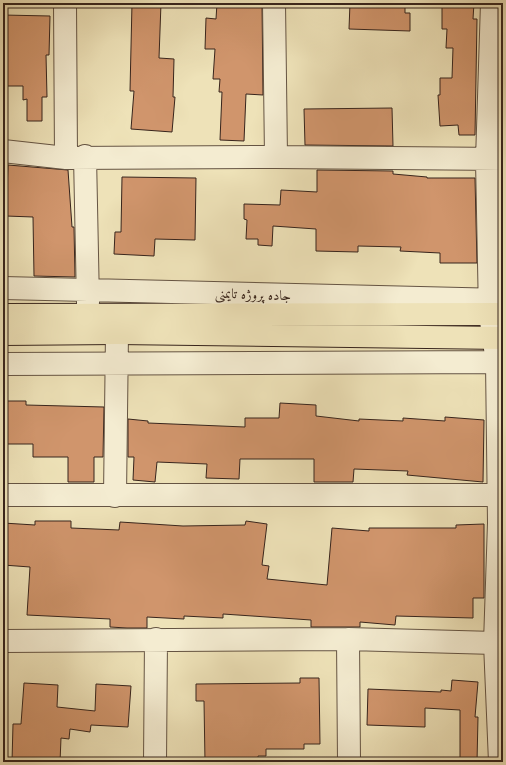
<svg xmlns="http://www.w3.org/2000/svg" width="506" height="765" viewBox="0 0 506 765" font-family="'Old Standard TT',Amiri,serif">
  <rect width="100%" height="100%" fill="#eee2b8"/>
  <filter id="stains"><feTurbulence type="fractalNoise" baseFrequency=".005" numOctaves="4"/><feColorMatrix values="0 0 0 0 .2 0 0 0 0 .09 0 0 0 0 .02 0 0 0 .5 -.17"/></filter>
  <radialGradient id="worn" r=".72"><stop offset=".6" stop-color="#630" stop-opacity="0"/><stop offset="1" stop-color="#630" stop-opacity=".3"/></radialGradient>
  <path fill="#d0956c" stroke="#37241c" d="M132 3H161L159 58 174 59 173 97H175L172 132 131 129 134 91H130Z
    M217 3H262L263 95 246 94 244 141 220 140 222 92H219L220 79H213L215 49H205L206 18 216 19Z
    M350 3H405V13H410V31L349 29Z
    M442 3H474L473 19H477L475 135H459L458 125 440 126 438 95H440V78H452L453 48H446L447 29H442Z
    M3 15 50 16 49 55H46L47 97H42V121H27V99L23 100V86H7L6 47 3 46Z
    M392 108 393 146 305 145 304 109Z
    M8 165 68 170 72 227H74L75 277 34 276 33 217 6 216Z
    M317 170 393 171V174L427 177V178H475L477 263H440V253L400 251 401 247 358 246V252L316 251V229L273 226 272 246 258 245V239H246L247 220 244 219V204L280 205 281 190 317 192Z
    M122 177 196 178 195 240 155 239 154 256 114 254 115 232H121Z
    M3 401H26V405L104 407 103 457H94V482H68V457H33V444H3Z
    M280 403 316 405V416L359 421V419L403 421V418L445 421V417L484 420 483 482 407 475 408 471 354 469 353 482H314V459H240L239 479 206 478 207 464 157 462 155 482 133 480 134 457H128V419L148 421V423L245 427V418H279Z
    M35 521H71V528L119 530 120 522 183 526 245 525 246 521 267 524 262 565 269 566 267 579 327 585 332 528 369 531V528H456V525L484 524V598H473V618L396 616 395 625 360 622V627H311V620L223 614V618L184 616V619L147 617V628H127L110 627V619L27 615 30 567 3 565V523L35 525Z
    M300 678H319L320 744H304V749H266V756H258V762H205L204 701H196V684L300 683Z
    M452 680 478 682 475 717H478L477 762H460V710L425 708V727L367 725 368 689 441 692V690L451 691Z
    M24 683 58 685 57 707 95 711 96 684 131 686 128 727 91 725 90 732 70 729 69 739 61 738 60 762H12L13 724H21Z"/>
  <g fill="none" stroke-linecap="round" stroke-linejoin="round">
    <g stroke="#655443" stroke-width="24">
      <path id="minor" d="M65 3 66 158
        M274 3 276 157
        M492 3 487 160 490 314 497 362 499 523 495 643 500 762
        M3 151 66 158 276 157 503 159
        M85 156 88 303
        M3 288 503 300
        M3 364 503 362
        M3 495H497
        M115 496 117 333
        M348 639 349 762
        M3 641 348 639 495 643
        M155 762 156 639"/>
    </g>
    <g stroke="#37241c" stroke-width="24">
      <path id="major" d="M3 315 503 314
        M3 334 117 333 503 338"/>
    </g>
    <use href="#minor" stroke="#f4ecd1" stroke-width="22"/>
    <use href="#major" stroke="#eee2b8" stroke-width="22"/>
  </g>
  <g text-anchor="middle" stroke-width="3" stroke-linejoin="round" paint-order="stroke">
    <g font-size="14" fill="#37241c" stroke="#f4ecd1">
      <text transform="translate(253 294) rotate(2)" y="5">جاده پروژه تایمنی</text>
    </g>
  </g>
  <rect width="506" height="765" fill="none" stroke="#eee2b8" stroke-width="16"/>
  <rect x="4" y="4" width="498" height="757" fill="none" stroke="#37241c" stroke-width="2"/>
  <rect x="8" y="8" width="490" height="749" fill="none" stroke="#37241c"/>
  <rect width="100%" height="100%" filter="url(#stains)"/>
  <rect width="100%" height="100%" fill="url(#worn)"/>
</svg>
